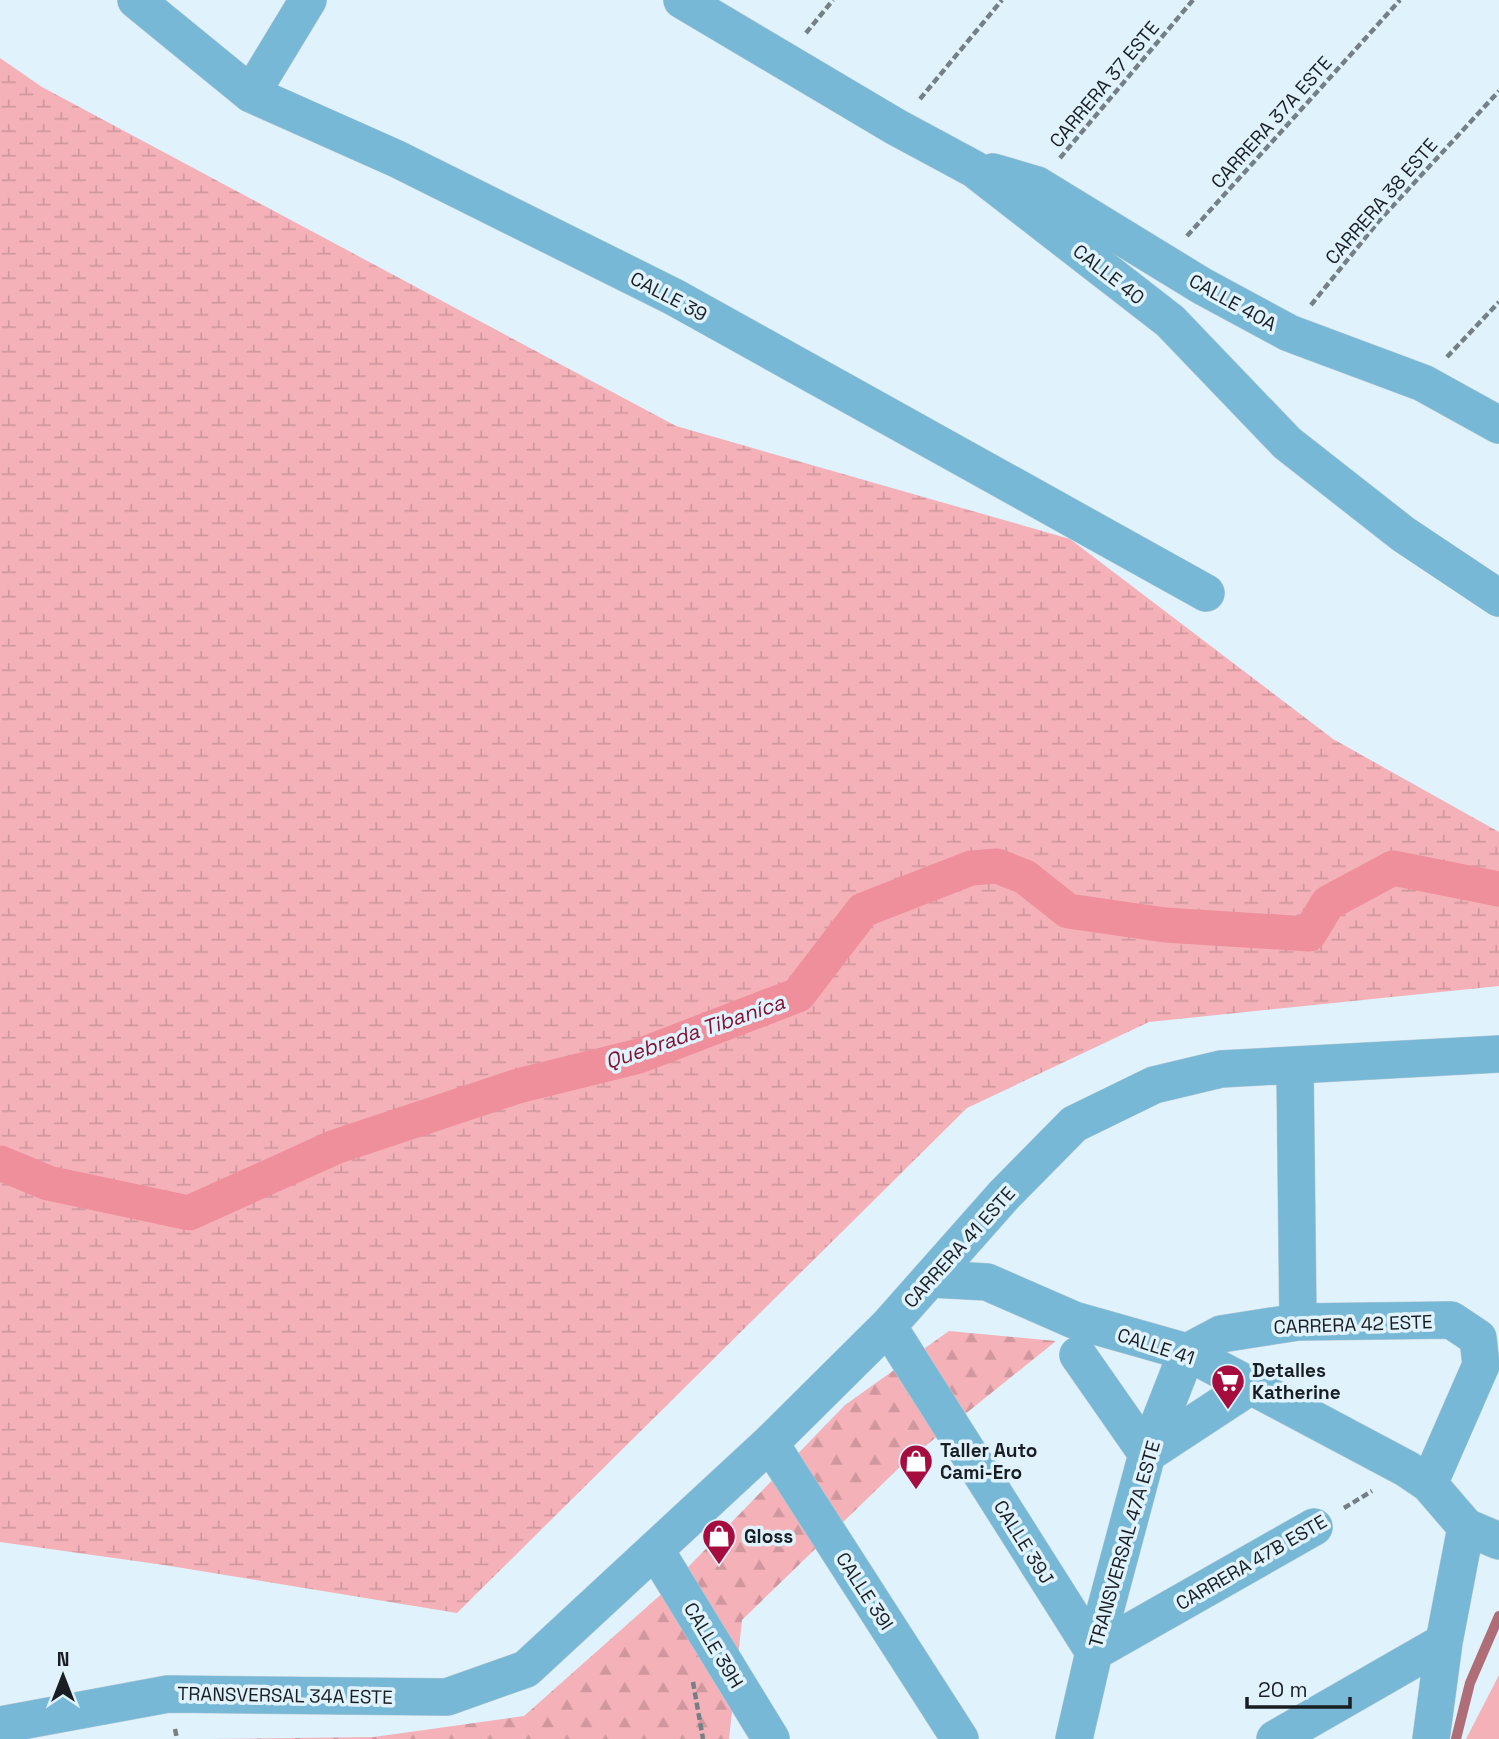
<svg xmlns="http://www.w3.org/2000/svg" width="1499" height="1739" viewBox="0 0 1499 1739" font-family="'Space Grotesk',sans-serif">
  <defs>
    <pattern id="forest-firs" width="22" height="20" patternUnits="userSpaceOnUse" patternTransform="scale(1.75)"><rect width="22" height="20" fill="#f4b1b8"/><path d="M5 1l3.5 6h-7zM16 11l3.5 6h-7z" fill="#d0989e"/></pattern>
    <pattern id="wetland-marsh" width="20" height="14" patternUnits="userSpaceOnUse" patternTransform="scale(1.75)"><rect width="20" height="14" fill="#f4b1b8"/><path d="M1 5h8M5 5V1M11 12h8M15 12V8" fill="none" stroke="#d0989e"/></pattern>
  </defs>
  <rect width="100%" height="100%" fill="#e0f2fb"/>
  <path fill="#f4b1b8" d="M1499 1675V1739H1466Z"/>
  <path fill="url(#forest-firs)" d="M949 1331 1056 1341 903 1464 742 1620 729 1739H208L374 1737 524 1716 666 1590 845 1405Z"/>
  <path fill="url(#wetland-marsh)" d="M0 58 42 87 676 426 1070 539 1333 739 1499 832V986L1149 1022 967 1108 457 1613 164 1565 0 1542Z"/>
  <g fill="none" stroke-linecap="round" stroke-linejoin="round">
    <path stroke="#ae6d77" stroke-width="10" d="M1456 1739 1470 1683 1499 1616"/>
    <path stroke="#ee8f9b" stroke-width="35" d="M0 1163 48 1183 189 1213 335 1147 518 1086 639 1056 798 995 863 910 971 868 997 866 1025 877 1068 911 1165 925 1309 934 1328 903 1393 868 1499 889"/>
    <g stroke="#bcccd4" stroke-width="38">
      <path id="minor" d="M136 0 251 94 397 159 674 297 1206 593
        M682 0 896 127 974 169 1170 321 1287 443 1403 534 1499 598
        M251 94 308 0
        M993 172 1037 185 1202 286 1289 333 1423 383 1499 425
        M1295 1067 1298 1322
        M931 1279 987 1282 1074 1320 1187 1352 1407 1469 1429 1484 1466 1527 1499 1541
        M888 1326 1094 1652 1314 1527
        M1078 1355 1147 1454 1249 1387
        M770 1443 960 1739
        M656 1551 771 1739
        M0 1725 168 1694 447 1697 526 1669 770 1443 888 1326 1004 1195 1074 1124 1154 1085 1221 1069 1499 1054
        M1074 1739 1094 1652 1147 1454 1187 1352 1221 1334 1298 1322 1451 1320 1478 1338 1481 1365 1429 1484
        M1275 1739 1444 1642
        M1431 1739 1444 1642 1466 1527"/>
    </g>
    <path stroke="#748086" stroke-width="4.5" stroke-dasharray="7 3.5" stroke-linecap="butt" d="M806 33 833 0
      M920 99 1002 0
      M1060 158 1193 0
      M1187 236 1400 0
      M1311 305 1378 222 1499 91
      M1447 357 1499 302
      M1344 1508 1372 1491
      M693 1682 703 1739
      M175 1729 177 1739"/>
    <use href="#minor" stroke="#78b8d7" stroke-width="37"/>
  </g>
  <defs>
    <g id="supermarket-pin" transform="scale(1.75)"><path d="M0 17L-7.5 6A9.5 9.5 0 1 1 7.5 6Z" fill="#a60c3e" stroke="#e0f2fb"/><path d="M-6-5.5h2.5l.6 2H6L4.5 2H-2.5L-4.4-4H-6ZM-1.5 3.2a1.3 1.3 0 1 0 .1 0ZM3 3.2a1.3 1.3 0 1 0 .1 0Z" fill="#fff"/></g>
    <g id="shop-pin" transform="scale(1.75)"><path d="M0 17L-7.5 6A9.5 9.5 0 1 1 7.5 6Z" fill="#a60c3e" stroke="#e0f2fb"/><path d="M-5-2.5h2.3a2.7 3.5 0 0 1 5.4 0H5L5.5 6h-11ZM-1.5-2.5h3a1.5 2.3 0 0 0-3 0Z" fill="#fff"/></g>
  </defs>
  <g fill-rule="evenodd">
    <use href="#supermarket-pin" x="1228" y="1381"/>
    <use href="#shop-pin" x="916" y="1461"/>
    <use href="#shop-pin" x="719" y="1536"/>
  </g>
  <g text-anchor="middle" stroke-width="7" stroke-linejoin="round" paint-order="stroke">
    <g font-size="19" fill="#181e22" stroke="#e0f2fb">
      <text transform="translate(1104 84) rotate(-50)" y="7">CARRERA 37 ESTE</text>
      <text transform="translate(1271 122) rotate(-48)" y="7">CARRERA 37A ESTE</text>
      <text transform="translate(1381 201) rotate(-49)" y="7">CARRERA 38 ESTE</text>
      <text transform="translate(1109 274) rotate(38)" y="7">CALLE 40</text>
      <text transform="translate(669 296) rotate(28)" y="7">CALLE 39</text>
      <text transform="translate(1233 302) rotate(29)" y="7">CALLE 40A</text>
      <text transform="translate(959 1247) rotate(-48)" y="7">CARRERA 41 ESTE</text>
      <text transform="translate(1353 1324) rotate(-2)" y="7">CARRERA 42 ESTE</text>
      <text transform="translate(1156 1346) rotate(18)" y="7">CALLE 41</text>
      <text transform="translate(1024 1542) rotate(58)" y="7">CALLE 39J</text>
      <text transform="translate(1124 1544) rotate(-74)" y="7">TRANSVERSAL 47A ESTE</text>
      <text transform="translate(1251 1562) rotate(-30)" y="7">CARRERA 47B ESTE</text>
      <text transform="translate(865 1591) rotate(57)" y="7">CALLE 39I</text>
      <text transform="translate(714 1645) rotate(59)" y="7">CALLE 39H</text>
      <text transform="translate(285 1695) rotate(1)" y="7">TRANSVERSAL 34A ESTE</text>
    </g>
    <g font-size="19" font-weight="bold" fill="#181e22" stroke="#e0f2fb" text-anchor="start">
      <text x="1252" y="1377">Detalles<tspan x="1252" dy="22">Katherine</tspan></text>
      <text x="940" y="1457">Taller Auto<tspan x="940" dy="22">Cami-Ero</tspan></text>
      <text x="744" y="1543">Gloss</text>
    </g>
    <g font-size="21" font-style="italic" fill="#831131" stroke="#e0f2fb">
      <text transform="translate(695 1032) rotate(-19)" y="7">Quebrada Tibaníca</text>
    </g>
  </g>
  <g transform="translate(63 1676)" stroke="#e0f2fb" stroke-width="5" paint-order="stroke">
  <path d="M0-5L12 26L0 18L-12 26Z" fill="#181e22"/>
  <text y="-10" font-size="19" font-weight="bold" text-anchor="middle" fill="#181e22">N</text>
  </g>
  <path d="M1247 1697v10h103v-10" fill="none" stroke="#181e22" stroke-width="3.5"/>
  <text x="1258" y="1697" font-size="21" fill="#181e22" stroke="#e0f2fb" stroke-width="5" paint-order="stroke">20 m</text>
</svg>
